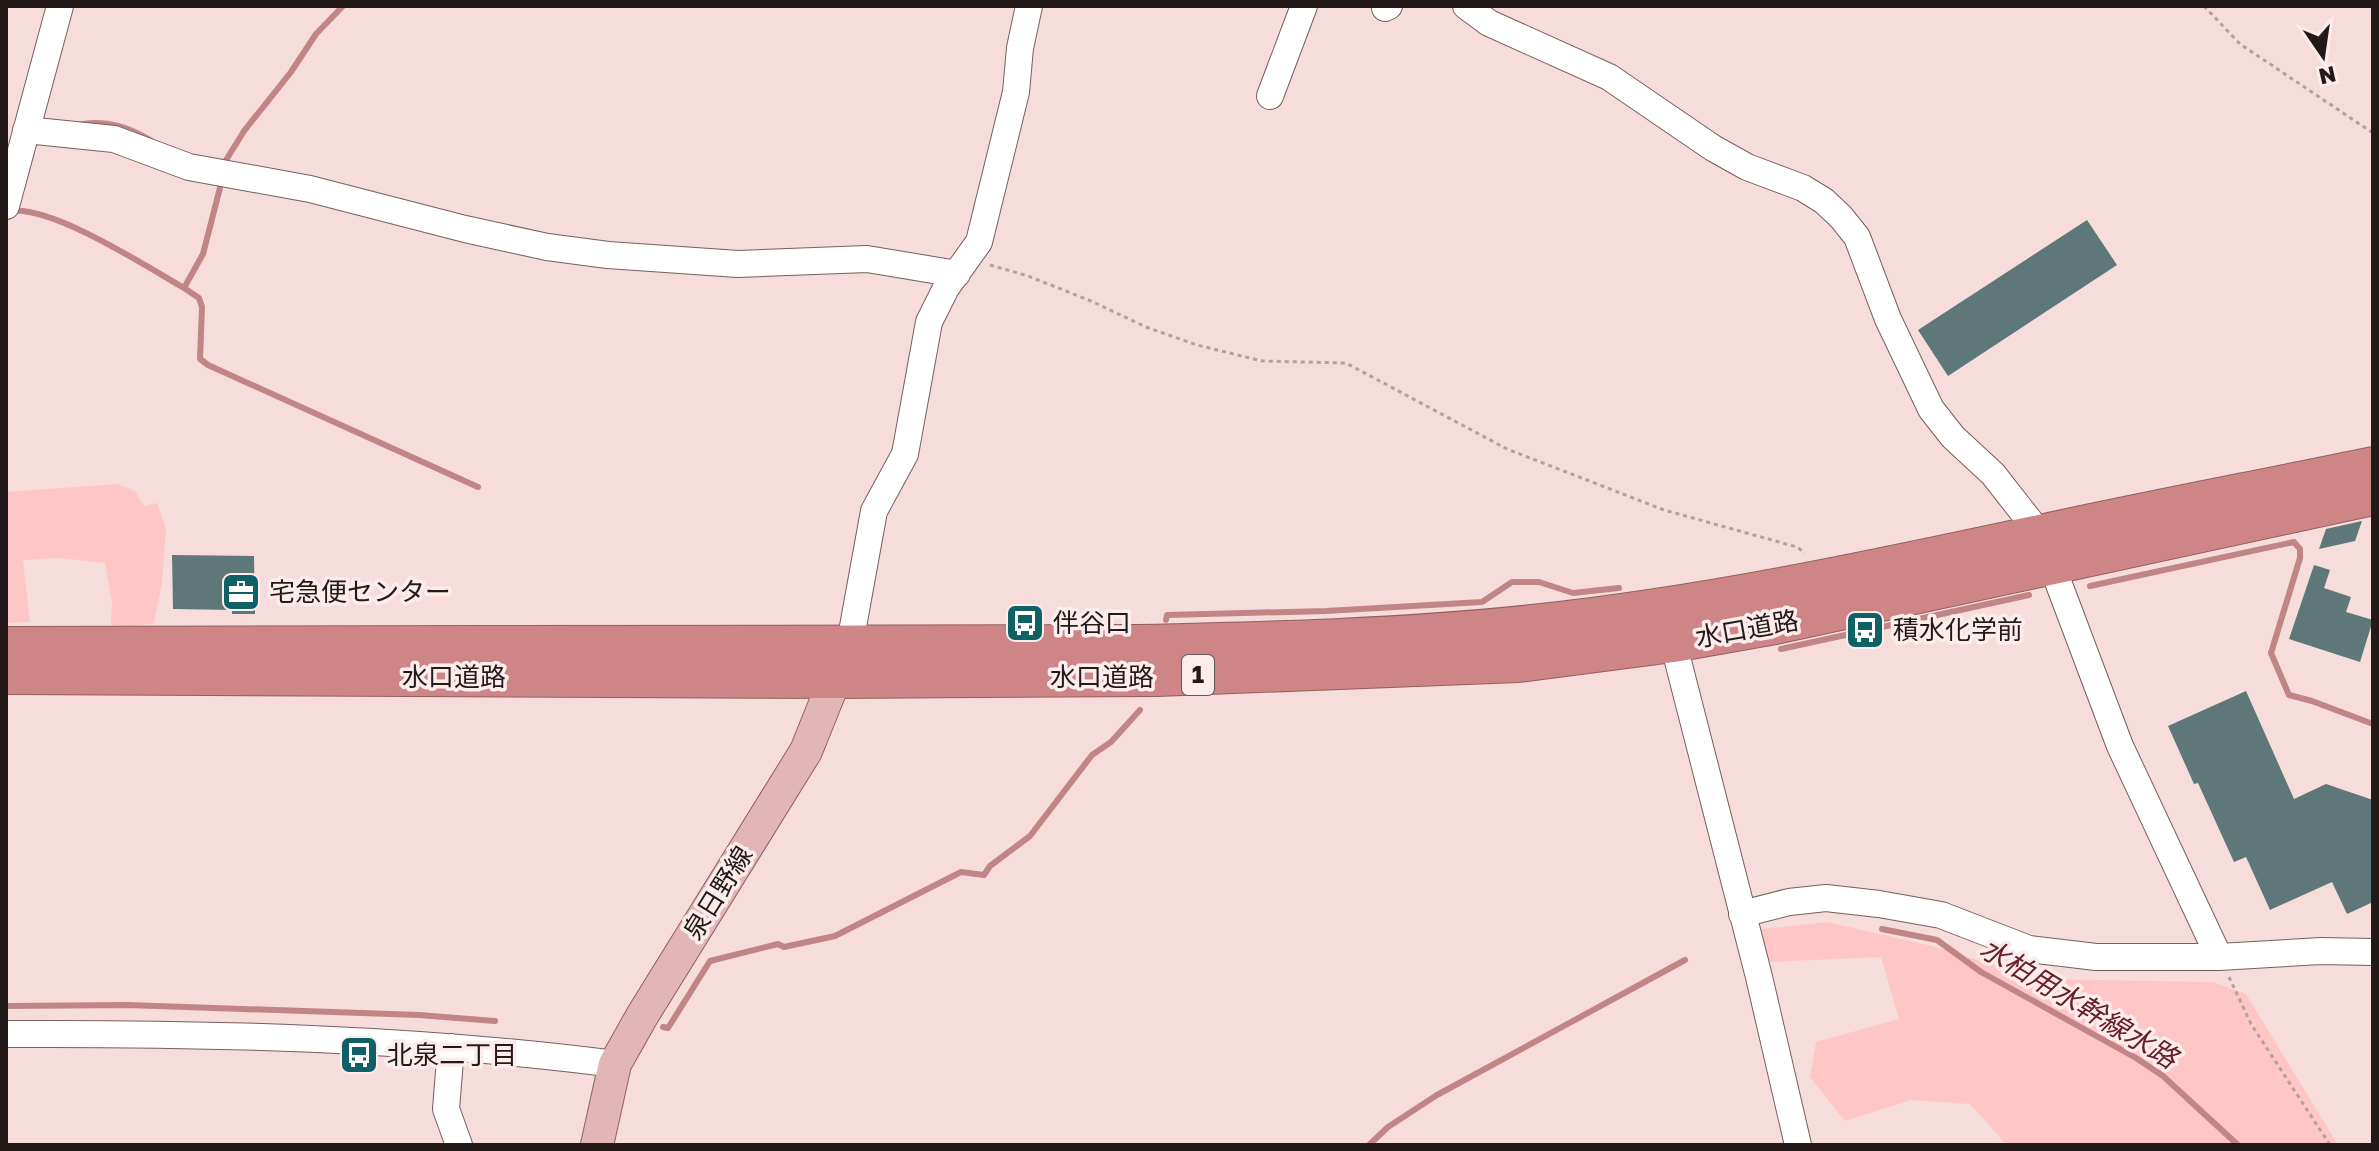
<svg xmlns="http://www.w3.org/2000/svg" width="2379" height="1151" viewBox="0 0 2379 1151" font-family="'Golos Text','Noto Sans JP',sans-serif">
  <rect width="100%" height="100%" fill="#f7dcdc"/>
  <path fill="#fec6c5" d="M118 484 135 491 144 506 157 503 166 528 162 582 154 623 133 627 111 625 112 603 105 563 61 558 23 560 30 622 6 623V492Z
    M1827 922 1932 946 2039 979 2213 982 2246 994 2338 1145H2007L1970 1104 1911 1100 1845 1121 1810 1077 1816 1042 1899 1019 1881 957 1767 962 1739 955 1738 932Z"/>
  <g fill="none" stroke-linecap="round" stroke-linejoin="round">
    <path stroke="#c18585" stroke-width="6" d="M83 124C109 120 130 128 152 141
      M223 165 244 131 291 72 316 34 343 6
      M13 211C54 207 146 266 184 288L203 254 222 180
      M184 288 199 298 202 307 200 359 208 365 478 487
      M2090 586 2294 542 2300 549V558L2271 653 2289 695 2312 701 2373 724
      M1166 620 1167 615 1326 611 1482 602 1512 582H1539L1573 593 1619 588
      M1781 649 2029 595
      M1882 929 1937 940 1981 972 2136 1058 2163 1076 2238 1145
      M6 1006 128 1005 419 1015 495 1021
      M663 1027 668 1028 710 961 778 944 784 947 835 936 961 872 984 875 990 866 1030 836 1092 755 1111 742 1140 710
      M1369 1145 1388 1127 1437 1095 1685 960"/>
  </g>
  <path fill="#5e7778" d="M2087 220 2117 265 1948 376 1918 330Z
    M2362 521 2355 541 2319 549 2326 529Z
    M172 555 254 556 255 614H232V610L173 609Z
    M2314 565 2330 570 2324 588 2351 597 2346 612 2373 620 2360 662 2289 639Z
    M2246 691 2294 799 2326 784 2373 800V902L2347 914 2332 882 2270 910 2246 857 2234 862 2198 783 2194 784 2168 726Z"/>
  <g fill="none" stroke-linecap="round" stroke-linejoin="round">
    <g stroke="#765f5f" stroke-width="28">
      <path id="minor" d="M1466 6 1489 23 1609 77 1713 148 1747 167 1803 188 1824 201 1841 217 1857 237 1888 319 1931 409 1953 437 1993 474 2040 534 2120 746 2219 957
        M1385 8 1389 6
        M1270 96 1304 6
        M26 130 114 139 189 167 310 189 465 229 547 247 608 255 738 264 867 259 957 274
        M6 206 60 6
        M1670 630 1759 977 1798 1145
        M850 643 874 511 905 454 929 322 946 288 979 242 1016 92 1020 48 1029 6
        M1742 914 1789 902 1826 898 1879 904 1941 915 2029 949 2096 957H2219L2321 951 2373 952
        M6 1034C209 1033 414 1038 615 1064
        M451 1047 446 1109 459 1145"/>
    </g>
    <g stroke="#925f60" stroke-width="34">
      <path id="major" d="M597 1145 615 1064 642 1016 806 751 843 659"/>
    </g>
    <g stroke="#925f60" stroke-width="40">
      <path id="highway" d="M6 646 1137 644C1269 641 1401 638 1533 624 1704 606 1872 570 2040 534 2151 510 2262 489 2373 466
        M6 675 834 679 1157 677 1518 663 1673 643 1775 625 2373 496"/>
    </g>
    <path stroke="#b59f9f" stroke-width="3" stroke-dasharray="4 4" stroke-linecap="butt" d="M2204 6 2240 44 2373 133
      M990 265 1028 276 1091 301 1146 327 1197 345 1262 361 1346 363 1507 449 1664 510 1797 547 1805 553
      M2229 977 2251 1024 2330 1145"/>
    <use href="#minor" stroke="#fff" stroke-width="26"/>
    <use href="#major" stroke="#e2b6b6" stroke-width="32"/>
    <use href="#highway" stroke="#ce8586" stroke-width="38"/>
  </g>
  <defs>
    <g id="office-square" transform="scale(2)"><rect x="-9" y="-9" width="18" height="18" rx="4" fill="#106165" stroke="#fcecec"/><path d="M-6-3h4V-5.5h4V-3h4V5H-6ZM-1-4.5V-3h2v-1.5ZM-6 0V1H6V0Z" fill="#fff"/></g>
    <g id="bus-square" transform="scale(2)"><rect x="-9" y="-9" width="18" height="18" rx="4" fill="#106165" stroke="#fcecec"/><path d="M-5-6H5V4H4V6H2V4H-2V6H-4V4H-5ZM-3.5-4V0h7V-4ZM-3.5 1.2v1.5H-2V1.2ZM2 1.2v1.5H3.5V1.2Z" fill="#fff"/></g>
  </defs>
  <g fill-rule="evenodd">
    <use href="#office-square" x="241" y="592"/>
    <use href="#bus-square" x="1025" y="623"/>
    <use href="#bus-square" x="1865" y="630"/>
    <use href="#bus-square" x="359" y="1055"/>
  </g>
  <g text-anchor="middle" stroke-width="7" stroke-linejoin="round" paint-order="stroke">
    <rect fill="#fcecec" stroke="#645858" stroke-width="2" x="1182" y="655" width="32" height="40" rx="6"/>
    <g font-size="24" font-weight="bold" fill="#231919">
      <text x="1198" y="683">1</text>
    </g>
    <g font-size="26" fill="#231919" stroke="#fcecec" text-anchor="start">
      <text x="269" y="601">宅急便センター</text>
      <text x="1053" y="632">伴谷口</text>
      <text x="1893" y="639">積水化学前</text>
      <text x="387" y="1064">北泉二丁目</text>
    </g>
    <g font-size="26" fill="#231919" stroke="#fcecec">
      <text transform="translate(1747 629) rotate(-10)" y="9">水口道路</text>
      <text x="454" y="686">水口道路</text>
      <text x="1102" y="686">水口道路</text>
      <text transform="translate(718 893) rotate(-58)" y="9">泉日野線</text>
    </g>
    <g font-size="28" font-style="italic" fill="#671e24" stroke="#fcecec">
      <text transform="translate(2079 1003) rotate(31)" y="10">水柏用水幹線水路</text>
    </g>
  </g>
  <rect width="2379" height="1151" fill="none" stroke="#231919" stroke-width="16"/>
  <g transform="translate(2323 56) rotate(167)" stroke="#fcecec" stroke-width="6" paint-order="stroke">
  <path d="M0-6L14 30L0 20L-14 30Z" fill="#231919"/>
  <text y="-12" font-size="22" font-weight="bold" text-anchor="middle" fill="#231919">N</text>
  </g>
</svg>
